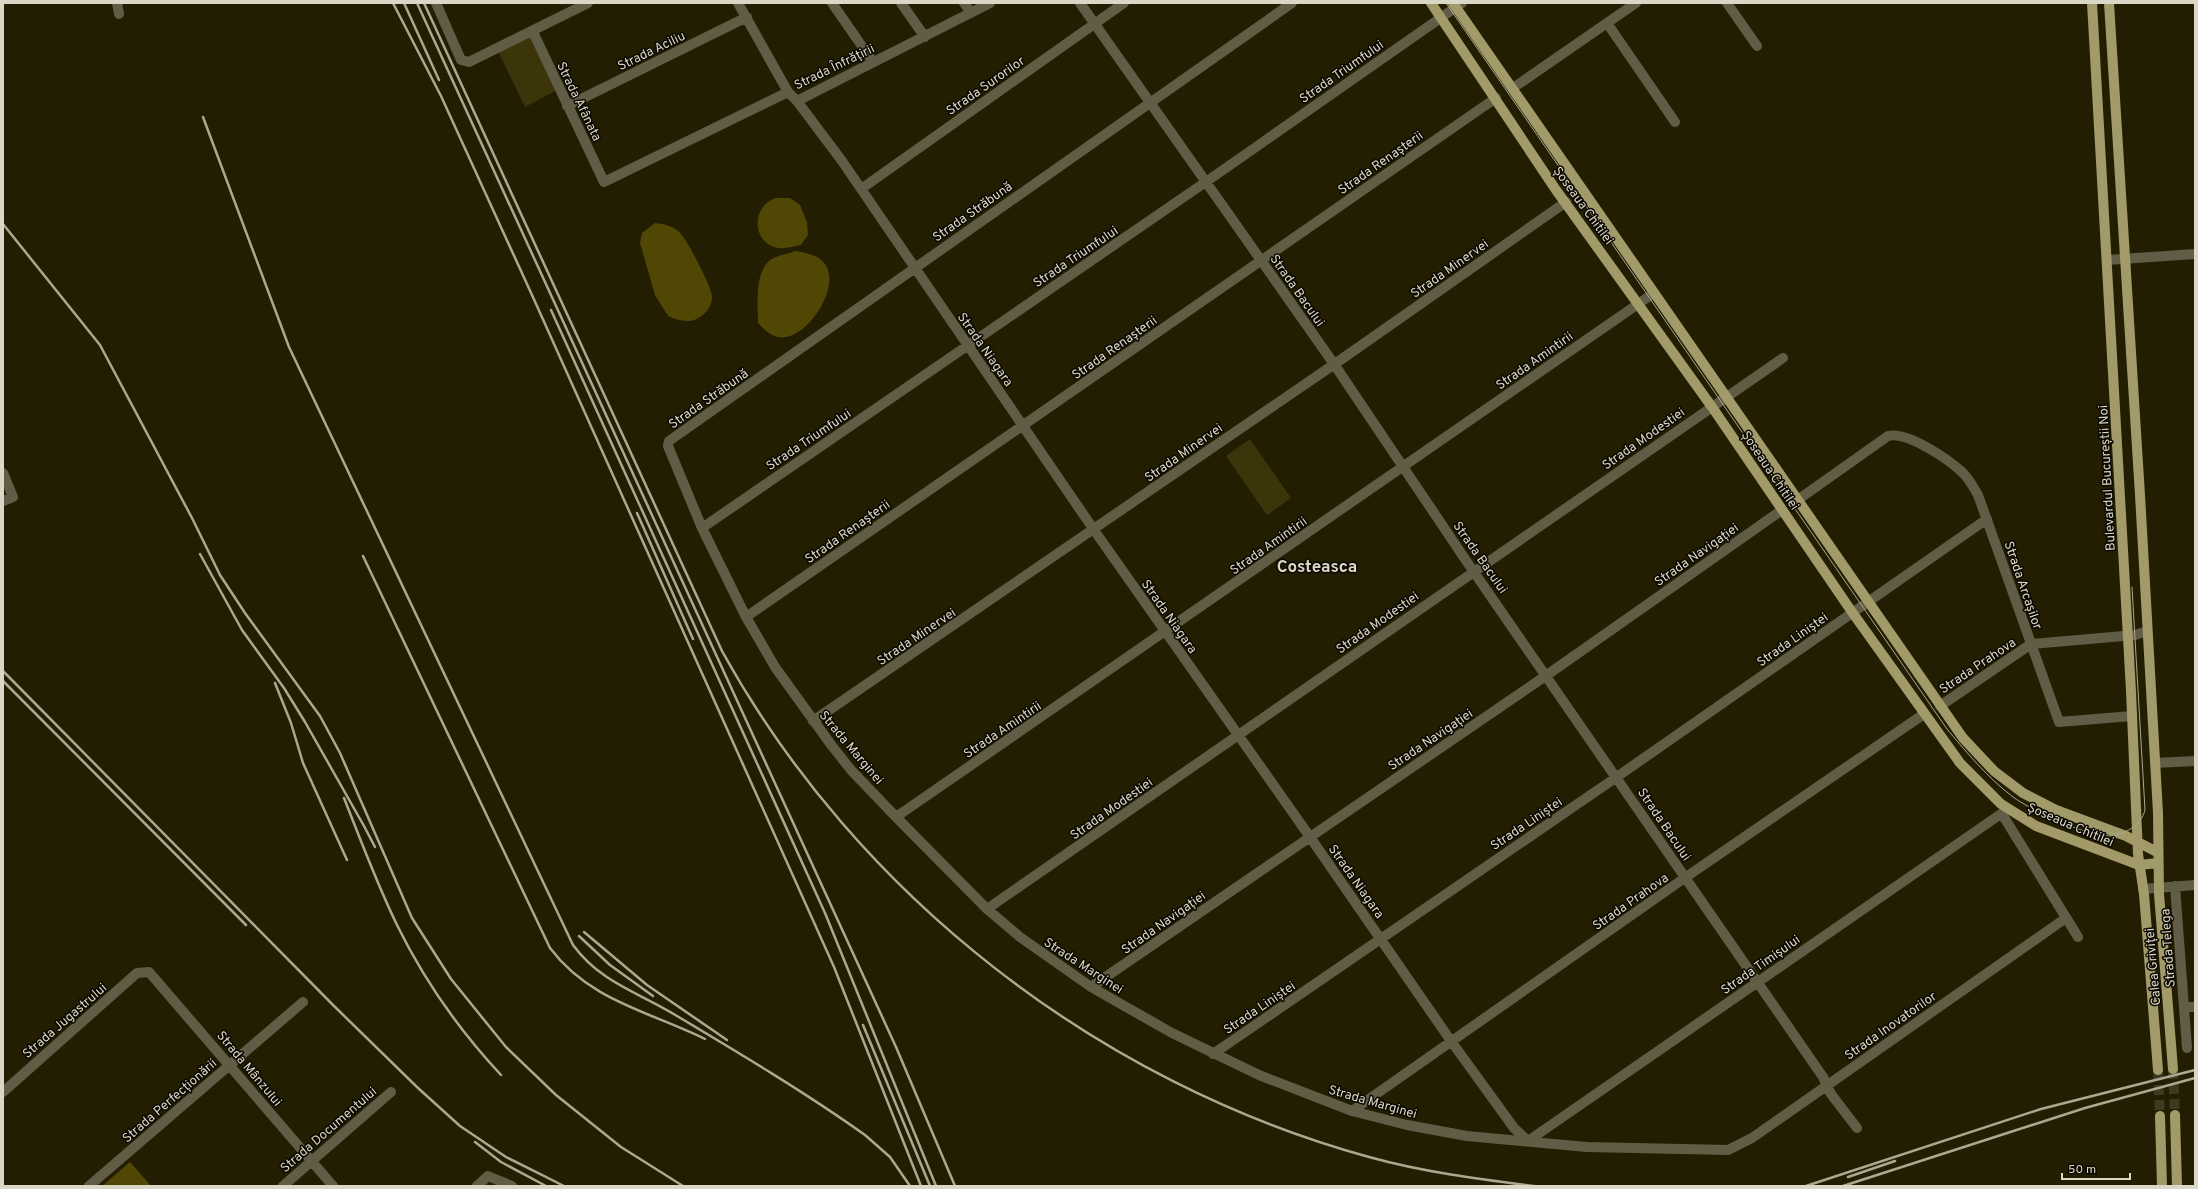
<svg xmlns="http://www.w3.org/2000/svg" width="2198" height="1189" viewBox="0 0 2198 1189" font-family="Overpass,sans-serif">
  <rect width="100%" height="100%" fill="#231e01"/>
  <path fill="#3d350a" d="M533 32 559 89 525 107 497 49Z
    M1250 439 1291 498 1267 515 1226 456Z"/>
  <path fill="#514705" d="M776 198H790L800 205 807 222 808 235 801 245C794 246 785 249 779 248 752 245 750 206 776 198Z
    M655 223C664 224 674 226 680 233 687 239 712 288 712 296 713 308 700 321 689 321 681 321 674 319 668 316L655 295 640 243 642 233Z
    M796 251C804 253 813 254 820 259 848 279 807 343 778 337 769 335 764 329 758 323 758 304 754 274 770 260 777 255 788 254 796 251Z
    M130 1162 151 1186H102Z"/>
  <g fill="none" stroke-linecap="round" stroke-linejoin="round">
    <path stroke="#3e3a1f" stroke-width="10" stroke-dasharray="10 5" stroke-linecap="butt" d="M2173 1069 2175 1115
      M2158 1070 2160 1116"/>
    <path stroke="#605c45" stroke-width="10" d="M117 3 119 14
      M436 3 461 60 469 62 588 3
      M738 3 788 92
      M832 3 873 62
      M901 3 925 37
      M964 3 971 13
      M1080 3 1334 364 1467 562 1823 1077 1831 1094 1857 1128
      M1292 3 669 441 668 446 702 528 746 617 775 667 832 746 851 770 896 817 987 909 1020 937 1091 987 1172 1033 1259 1075 1352 1111 1407 1125 1467 1136 1587 1147 1728 1150 1752 1138 2066 918
      M1727 3 1757 46
      M1607 23 1675 122
      M533 32 604 182 788 92 797 101 990 3
      M1513 88 1636 3
      M797 101 842 161 1094 530 1310 837 1451 1041 1514 1128 1528 1141 2008 809
      M567 106 747 17
      M861 189 1124 3
      M2107 260 2195 254
      M3 473 13 497 3 501
      M1799 499 1888 436C1907 431 1948 459 1962 472 1969 478 1973 487 1978 495L2059 722 2132 716
      M702 528 1213 177 1462 3
      M746 617 1496 98
      M1940 706 2031 644 2135 635 2147 631
      M813 721 1339 361 1566 202
      M2155 763 2195 761
      M2002 814 2078 937
      M896 817 1654 293
      M2175 886 2187 1048
      M2143 889 2195 885
      M987 909 1783 358
      M1091 987 1547 675 1782 510
      M2184 1007H2195
      M1213 1054 1611 781 1987 519
      M3 1092 137 973 149 972 333 1186
      M1352 1111 1686 877 1924 714
      M89 1186 303 1002
      M283 1186 391 1092
      M477 1186 488 1176 512 1186"/>
    <path stroke="#a29a69" stroke-width="10" d="M1431 3 1556 190 1712 407 1852 612 1960 763 2001 804 2036 826 2139 865 2158 863
      M1453 3 1963 738 1994 771 2023 793 2056 810 2126 836 2157 852
      M2092 3 2131 691 2138 854 2144 894 2158 1070
      M2109 3 2140 495 2158 813 2159 894 2173 1069
      M2175 1115 2177 1186
      M2160 1116 2162 1186"/>
    <path stroke="#aaa793" stroke-width="1" d="M1446 3 1947 729C1967 753 1988 778 2013 797 2029 809 2089 837 2108 836 2124 835 2141 826 2145 810L2132 587"/>
    <path stroke="#aaa793" stroke-width="2.5" d="M393 3 441 96 532 295 834 967 921 1186
      M404 3 439 80
      M417 3 896 1047 955 1186
      M424 3 722 651C857 896 1099 1083 1369 1157 1423 1172 1478 1179 1534 1186
      M203 117 289 347 573 945C601 983 638 992 677 1016 739 1053 806 1093 865 1135L890 1157 910 1186
      M3 224 100 345 192 518 220 575 245 613 320 716 340 753 412 918 451 979 506 1047 556 1095 621 1147 683 1186
      M551 310 825 913 936 1186
      M637 513 693 639
      M200 554 242 630 284 688 305 722 364 826 375 847
      M363 556 550 948C590 1001 648 1011 705 1039
      M3 671 334 1006 418 1088 460 1126 506 1157 564 1186
      M3 681 246 925
      M275 683 291 723 303 763 347 860
      M344 798C361 841 377 884 397 925 424 980 459 1030 501 1075
      M584 932 647 985 727 1040
      M579 936 610 965 653 996
      M863 1025 930 1186
      M475 1142 501 1162 546 1186
      M1848 1177 1895 1161
      M1806 1186 2041 1109 2195 1070
      M1843 1186 2085 1108 2195 1078"/>
  </g>
  <g text-anchor="middle" stroke-width="3" stroke-linejoin="round" paint-order="stroke">
    <g font-size="13" fill="#dad7c6" stroke="#0a0801">
      <text transform="translate(651 50) rotate(-26)" y="5">Strada Aciliu</text>
      <text transform="translate(834 66) rotate(-26)" y="5">Strada Înfrățirii</text>
      <text transform="translate(1341 71) rotate(-35)" y="5">Strada Triumfului</text>
      <text transform="translate(985 85) rotate(-35)" y="5">Strada Surorilor</text>
      <text transform="translate(580 101) rotate(64)" y="5">Strada Afânata</text>
      <text transform="translate(1380 162) rotate(-35)" y="5">Strada Renașterii</text>
      <text transform="translate(1584 205) rotate(54)" y="5">Șoseaua Chitilei</text>
      <text transform="translate(972 211) rotate(-35)" y="5">Strada Străbună</text>
      <text transform="translate(1075 256) rotate(-34)" y="5">Strada Triumfului</text>
      <text transform="translate(1449 268) rotate(-35)" y="5">Strada Minervei</text>
      <text transform="translate(1298 290) rotate(55)" y="5">Strada Bacului</text>
      <text transform="translate(1114 347) rotate(-35)" y="5">Strada Renașterii</text>
      <text transform="translate(986 349) rotate(55)" y="5">Strada Niagara</text>
      <text transform="translate(1534 360) rotate(-35)" y="5">Strada Amintirii</text>
      <text transform="translate(708 398) rotate(-35)" y="5">Strada Străbună</text>
      <text transform="translate(1643 438) rotate(-35)" y="5">Strada Modestiei</text>
      <text transform="translate(808 439) rotate(-34)" y="5">Strada Triumfului</text>
      <text transform="translate(1183 452) rotate(-35)" y="5">Strada Minervei</text>
      <text transform="translate(1771 470) rotate(56)" y="5">Șoseaua Chitilei</text>
      <text transform="translate(2106 478) rotate(-93)" y="5">Bulevardul Bucureștii Noi</text>
      <text transform="translate(847 531) rotate(-35)" y="5">Strada Renașterii</text>
      <text transform="translate(1268 545) rotate(-35)" y="5">Strada Amintirii</text>
      <text transform="translate(1696 554) rotate(-35)" y="5">Strada Navigației</text>
      <text transform="translate(1481 557) rotate(55)" y="5">Strada Bacului</text>
      <text transform="translate(2024 585) rotate(71)" y="5">Strada Arcașilor</text>
      <text transform="translate(1170 616) rotate(55)" y="5">Strada Niagara</text>
      <text transform="translate(1377 622) rotate(-35)" y="5">Strada Modestiei</text>
      <text transform="translate(916 636) rotate(-34)" y="5">Strada Minervei</text>
      <text transform="translate(1792 639) rotate(-35)" y="5">Strada Liniștei</text>
      <text transform="translate(1977 665) rotate(-34)" y="5">Strada Prahova</text>
      <text transform="translate(1002 729) rotate(-34)" y="5">Strada Amintirii</text>
      <text transform="translate(1430 739) rotate(-34)" y="5">Strada Navigației</text>
      <text transform="translate(852 747) rotate(50)" y="5">Strada Marginei</text>
      <text transform="translate(1111 808) rotate(-35)" y="5">Strada Modestiei</text>
      <text transform="translate(1526 823) rotate(-34)" y="5">Strada Liniștei</text>
      <text transform="translate(1665 824) rotate(56)" y="5">Strada Bacului</text>
      <text transform="translate(2071 824) rotate(23)" y="5">Șoseaua Chitilei</text>
      <text transform="translate(1357 881) rotate(55)" y="5">Strada Niagara</text>
      <text transform="translate(1630 901) rotate(-35)" y="5">Strada Prahova</text>
      <text transform="translate(1163 922) rotate(-35)" y="5">Strada Navigației</text>
      <text transform="translate(2167 948) rotate(-94)" y="5">Strada Telega</text>
      <text transform="translate(1760 964) rotate(-35)" y="5">Strada Timișului</text>
      <text transform="translate(1084 965) rotate(33)" y="5">Strada Marginei</text>
      <text transform="translate(2152 967) rotate(-95)" y="5">Calea Griviței</text>
      <text transform="translate(1259 1007) rotate(-34)" y="5">Strada Liniștei</text>
      <text transform="translate(64 1020) rotate(-41)" y="5">Strada Jugastrului</text>
      <text transform="translate(1890 1025) rotate(-35)" y="5">Strada Inovatorilor</text>
      <text transform="translate(250 1068) rotate(50)" y="5">Strada Mânzului</text>
      <text transform="translate(169 1100) rotate(-41)" y="5">Strada Perfecționării</text>
      <text transform="translate(1373 1101) rotate(16)" y="5">Strada Marginei</text>
      <text transform="translate(328 1129) rotate(-41)" y="5">Strada Documentului</text>
    </g>
    <g font-size="17" font-weight="bold" fill="#dad7c6" stroke="#0a0801">
      <text x="1317" y="572">Costeasca</text>
    </g>
  </g>
  <rect width="2198" height="1189" fill="none" stroke="#dad7c6" stroke-width="8"/>
  <path d="M2062 1173v6h68v-6" fill="none" stroke="#dad7c6" stroke-width="2"/>
  <text x="2068" y="1173" font-size="12" fill="#dad7c6" stroke="#0a0801" stroke-width="3" paint-order="stroke">50 m</text>
</svg>
